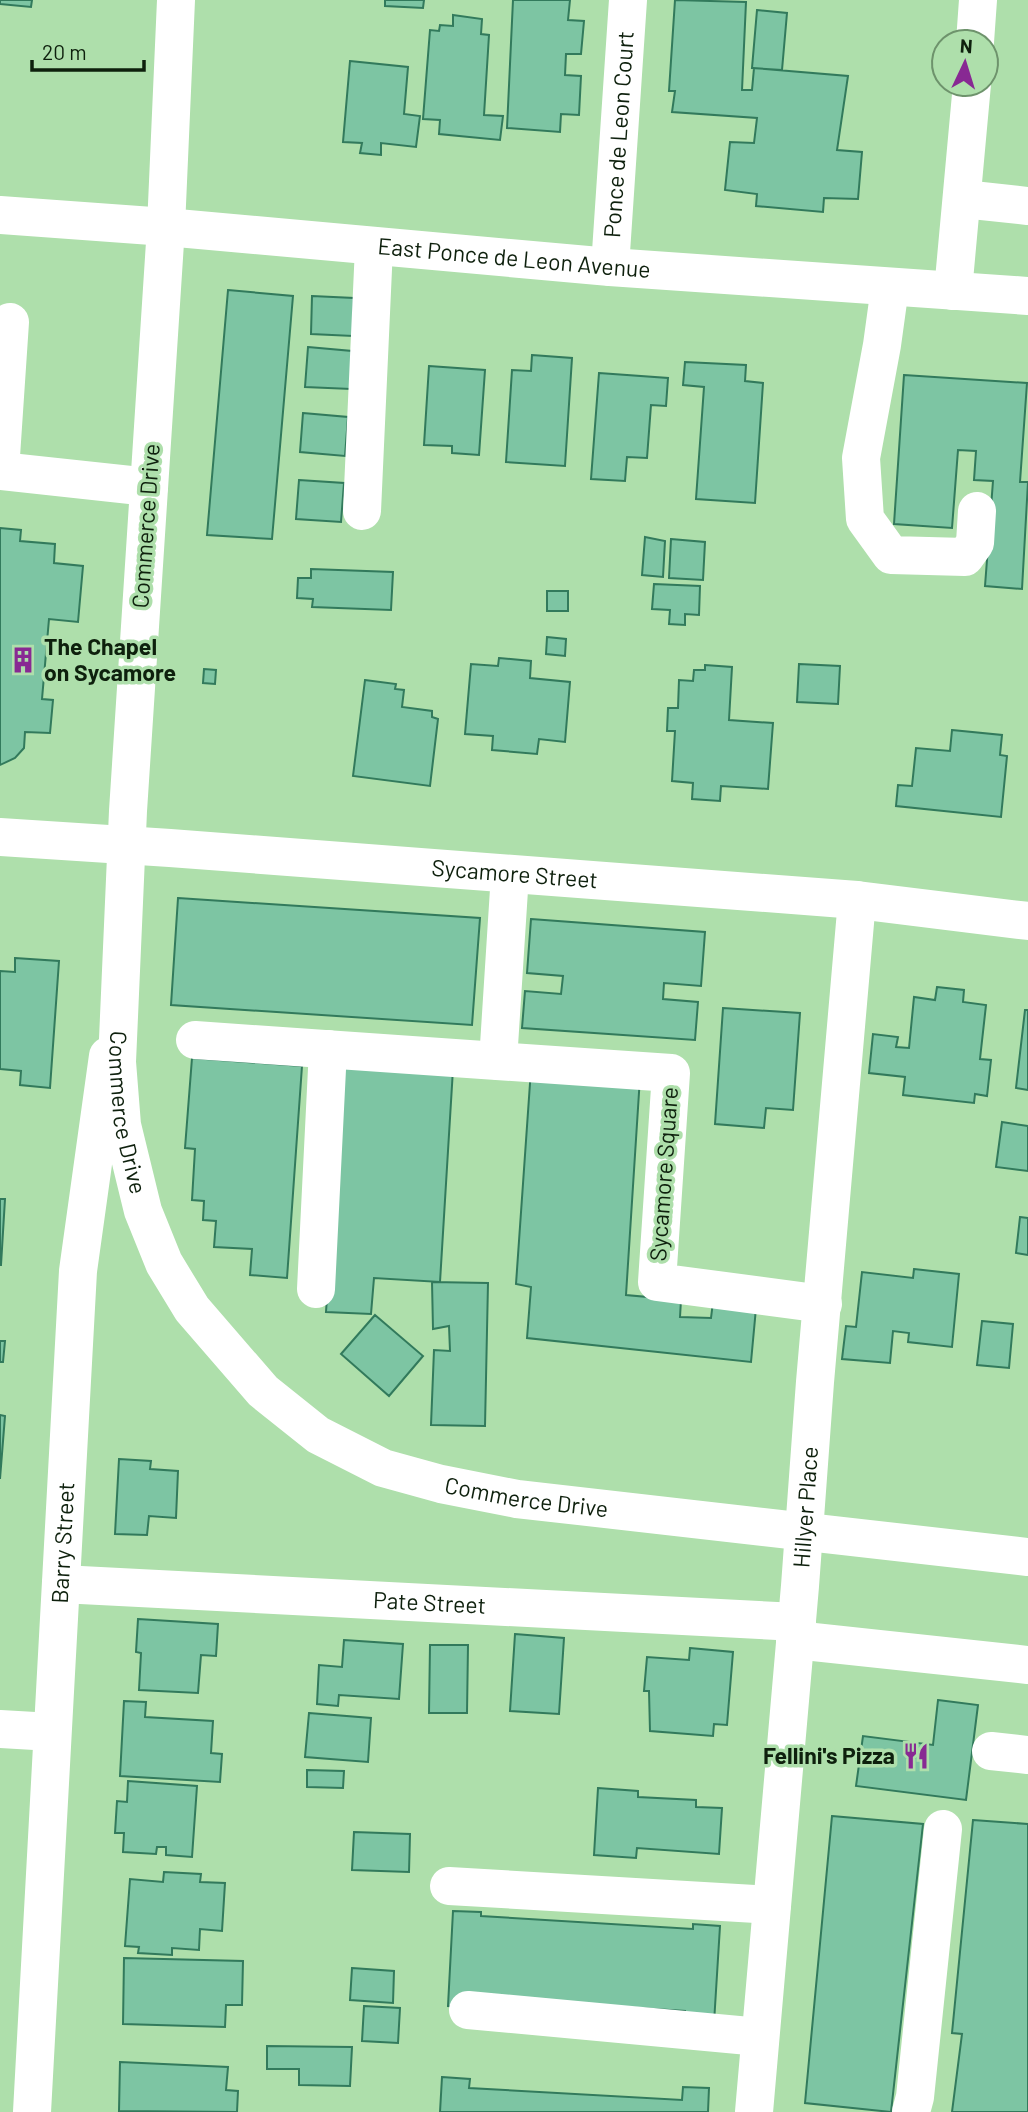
<svg xmlns="http://www.w3.org/2000/svg" width="1028" height="2112" viewBox="0 0 1028 2112" font-family="Barlow,sans-serif">
  <rect width="100%" height="100%" fill="#aedfab"/>
  <path fill="#7dc5a3" stroke="#327a5c" stroke-width="2" d="M0 0H32L31 7 0 4Z
    M385 0H424L423 8 385 6Z
    M513 0H570L568 20 584 21 581 54H566L565 75 581 76 579 115 561 114 560 132 507 128Z
    M675 0 746 2 742 90H752L754 68 848 76 837 150 862 152 858 199 824 198 823 212 756 206 757 194 725 190 730 142 754 143 757 118 672 112 675 91H669Z
    M757 10 787 13 782 70 752 68Z
    M453 15 482 19 481 34 489 35 484 115 503 116 500 140 439 134 440 120 423 119 430 30 439 31 440 25 453 26Z
    M350 61 408 67 404 114 420 116 416 147 381 143V155L360 153 362 143 343 142Z
    M228 290 293 296 272 539 207 535Z
    M312 296 354 298 353 336 311 334Z
    M308 347 352 351 351 389 305 387Z
    M532 355 572 358 565 466 506 462 512 370 531 371Z
    M685 362 746 365 745 381 763 383 755 503 696 499 704 387 683 385Z
    M429 366 485 370 479 455 452 453V446L424 445Z
    M599 373 668 378 666 406 651 405 647 458 627 457 625 481 591 479Z
    M904 375 1027 383 1020 482H1028L1022 589 985 586 993 481 974 480 976 451 958 450 952 528 894 524Z
    M303 413 348 417 345 456 300 452Z
    M299 480 344 483 341 522 296 519Z
    M0 528 21 530 20 541 55 544 54 563 83 566 78 622 49 619 42 699 53 700 50 733 25 732 24 748 15 758 0 765Z
    M645 537 665 541 663 577 642 575Z
    M671 539 705 542 703 580 669 578Z
    M311 569 393 572 391 610 312 607 313 599 297 598 298 578H311Z
    M654 584 700 586 699 615 685 614V625L669 624 670 610 652 609Z
    M547 591H568V611H547Z
    M547 637 566 639 565 656 546 654Z
    M499 658 531 661 530 678 570 682 565 742 539 739 537 754 492 750 493 736 465 734 471 664 498 666Z
    M799 664 840 666 838 704 797 702Z
    M705 665 732 667 729 720 773 723 768 789 721 786 720 801 692 799 693 783 672 781 675 731H667L668 708H678L679 680 693 681 694 670H705Z
    M204 669 216 670 215 684 203 683Z
    M365 680 396 684 395 689 404 690 402 707 432 711V717L438 719 430 786 353 776Z
    M952 730 1002 735 1000 755 1007 756 1001 817 896 806 898 785 912 786 916 748 950 751Z
    M178 898 480 918 472 1025 171 1005Z
    M531 919 705 932 701 986 664 983 663 999 698 1002 695 1040 522 1028 525 991 561 994 563 976 527 973Z
    M15 958 59 961 50 1088 20 1085 21 1071 0 1069V971L15 972Z
    M937 987 964 990 963 1002 986 1005 980 1059 991 1060 987 1096 975 1094 974 1103 903 1095 905 1077 869 1073 873 1034 898 1037 896 1047 909 1048 914 997 935 1000Z
    M723 1008 800 1013 793 1110 766 1108 764 1128 715 1124Z
    M1025 1010H1028V1090L1016 1088Z
    M192 1058 302 1066 287 1278 250 1275 252 1249 214 1247 216 1221 203 1220 204 1201 192 1200 195 1149 185 1148Z
    M343 1061 453 1069 440 1282 374 1278 371 1314 326 1312Z
    M531 1069 640 1077 626 1295 681 1300 680 1317 711 1318 713 1302 756 1308 751 1362 527 1338 531 1287 516 1284Z
    M1002 1122 1028 1126V1171L996 1167Z
    M0 1199H5L1 1265H0Z
    M1020 1217 1028 1218V1255L1016 1253Z
    M914 1269 959 1274 952 1347 908 1342 909 1333 893 1331 890 1363 842 1359 846 1326 856 1327 862 1272 913 1278Z
    M432 1282 488 1283 485 1426 431 1425 434 1350 450 1351 449 1326 433 1329Z
    M375 1315 423 1356 389 1396 341 1354Z
    M982 1321 1013 1324 1009 1368 977 1365Z
    M0 1341H5L3 1362H0Z
    M0 1415 5 1416 0 1479Z
    M119 1459 151 1461 150 1469 178 1471 176 1518 149 1516 147 1535 115 1534Z
    M138 1619 218 1624 216 1656 201 1655 198 1693 139 1690 141 1653 136 1652Z
    M515 1634 564 1638 559 1714 510 1711Z
    M344 1640 403 1644 399 1699 339 1695 338 1706 317 1704 319 1665 342 1667Z
    M430 1645H468L467 1713H429Z
    M690 1648 733 1652 727 1725 714 1724 713 1736 650 1731 649 1691H644L647 1657 689 1660Z
    M938 1700 978 1705 966 1800 856 1786 863 1736 933 1745Z
    M124 1701 146 1702 145 1717 213 1721 211 1753 222 1754 220 1782 120 1776Z
    M309 1713 371 1718 368 1762 305 1757Z
    M307 1770 344 1771 343 1788 307 1787Z
    M128 1781 197 1786 192 1857 166 1855V1847H157L156 1854 123 1852 124 1833H115L117 1801 127 1802Z
    M598 1788 638 1791V1797L696 1800V1807L722 1808 719 1854 637 1848 636 1858 594 1855Z
    M832 1816 923 1824 891 2112 805 2103Z
    M973 1820 1028 1824V2112H952L962 2034 952 2033Z
    M354 1832 410 1834 409 1872 352 1870Z
    M164 1872 201 1874 200 1882 225 1883 222 1931 200 1929 199 1950 172 1948V1955L138 1953 139 1947 125 1946 130 1879 163 1882Z
    M453 1911 481 1912V1916L693 1929V1924L720 1926 714 2023 685 2020V2011L477 1998 476 2008 448 2006Z
    M124 1958 243 1961 242 2005H226L225 2027 123 2024Z
    M352 1968 394 1971 393 2003 350 2000Z
    M364 2006 400 2008 398 2043 362 2041Z
    M267 2046 352 2047 350 2086 299 2085V2069H267Z
    M120 2062 228 2067 226 2090 238 2091 237 2112 119 2111Z
    M442 2077 470 2079 469 2088 682 2100 683 2087 709 2088 708 2112H440Z"/>
  <g fill="none" stroke-linecap="round" stroke-linejoin="round">
    <g stroke="#fff" stroke-width="38">
      <path d="M975 42 978 0"/>
      <path d="M963 199 1028 206"/>
      <path id="s1" d="M610 267 628 0"/>
      <path d="M890 287 882 345 861 458 865 519 891 555 965 557 975 543 977 511"/>
      <path d="M953 291 972 84"/>
      <path d="M0 471 149 487"/>
      <path d="M0 471 10 322"/>
      <path d="M362 511 374 247"/>
      <path id="s2" d="M0 837 170 848 857 900 1028 921"/>
      <path d="M195 1040 671 1073 657 1282 823 1304"/>
      <path d="M498 1061 510 874"/>
      <path d="M316 1289 328 1049"/>
      <path id="s3" d="M61 1584 797 1622"/>
      <path d="M795 1640 1028 1665"/>
      <path d="M0 1729 52 1732"/>
      <path d="M991 1751 1028 1755"/>
      <path d="M449 1886 772 1905"/>
      <path d="M468 2010 760 2037"/>
      <path id="s4" d="M32 2112 78 1271 108 1056"/>
      <path id="s5" d="M754 2112 800 1586 815 1382 857 900"/>
      <path d="M911 2112 915 2097 943 1829"/>
    </g>
    <g stroke="#fff" stroke-width="38">
      <path id="s6" d="M176 0 166 227 128 811 117 1062 122 1125 143 1211 164 1263 192 1309 263 1391 318 1435 383 1468 441 1484 517 1499 1028 1557"/>
      <path id="s7" d="M0 215 166 227 610 267 1028 296"/>
    </g>
  </g>
  <defs>
    <g id="building-bare" transform="scale(2.1)"><path d="M-4-6H4V6H1V3H-1V6H-4ZM-2.5-4.3h1.7v1.8h-1.7ZM.8-4.3h1.7v1.8H.8ZM-2.5-1h1.7V.8h-1.7ZM.8-1h1.7V.8H.8Z" fill="#882993" stroke="#aedfab" stroke-width="2.5" paint-order="stroke"/></g>
    <g id="restaurant-bare" transform="scale(2.1)"><path d="M-5-6h1v4h1v-4h1v4h1v-4h1v5L-1.5 .5V6h-2V.5L-5-1ZM5-6V6H3V1.5H1.5Q1.5-4 5-6Z" fill="#882993" stroke="#aedfab" stroke-width="2.5" paint-order="stroke"/></g>
  </defs>
  <g fill-rule="evenodd">
    <use href="#building-bare" x="23" y="660"/>
    <use href="#restaurant-bare" x="916" y="1756"/>
  </g>
  <g text-anchor="middle" stroke-width="7" stroke-linejoin="round" paint-order="stroke">
    <g font-size="23" fill="#0e200d" stroke="#aedfab">
      <text dy="8" stroke="none"><textPath href="#s1" startOffset="133">Ponce de Leon Court</textPath></text>
      <text dy="8" stroke="none"><textPath href="#s7" startOffset="516">East Ponce de Leon Avenue</textPath></text>
      <text transform="translate(146 526) rotate(-86)" y="8">Commerce Drive</text>
      <text dy="8" stroke="none"><textPath href="#s2" startOffset="516">Sycamore Street</textPath></text>
      <text dy="8" stroke="none"><textPath href="#s6" startOffset="1115">Commerce Drive</textPath></text>
      <text transform="translate(664 1174) rotate(-86)" y="8">Sycamore Square</text>
      <text dy="8" stroke="none"><textPath href="#s6" startOffset="1724">Commerce Drive</textPath></text>
      <text dy="8" stroke="none"><textPath href="#s5" startOffset="607">Hillyer Place</textPath></text>
      <text dy="8" stroke="none"><textPath href="#s4" startOffset="570">Barry Street</textPath></text>
      <text dy="8" stroke="none"><textPath href="#s3" startOffset="369">Pate Street</textPath></text>
    </g>
    <g font-size="23" font-weight="bold" fill="#0e200d" stroke="#aedfab" text-anchor="start">
      <text x="44" y="655">The Chapel<tspan x="44" dy="26">on Sycamore</tspan></text>
      <text x="895" y="1764" text-anchor="end">Fellini's Pizza</text>
    </g>
  </g>
  <g transform="translate(965 63) rotate(4)"><circle r="33" fill="#aedfab" stroke="#6e936c" stroke-width="2"/>
  <path d="M0-5L12 26L0 18L-12 26Z" fill="#882993"/>
  <text y="-10" font-size="19" font-weight="bold" text-anchor="middle" fill="#0e200d">N</text>
  </g>
  <path d="M32 60v10h112v-10" fill="none" stroke="#0e200d" stroke-width="3.5"/>
  <text x="42" y="60" font-size="21" fill="#0e200d" stroke="#aedfab" stroke-width="5" paint-order="stroke">20 m</text>
</svg>
